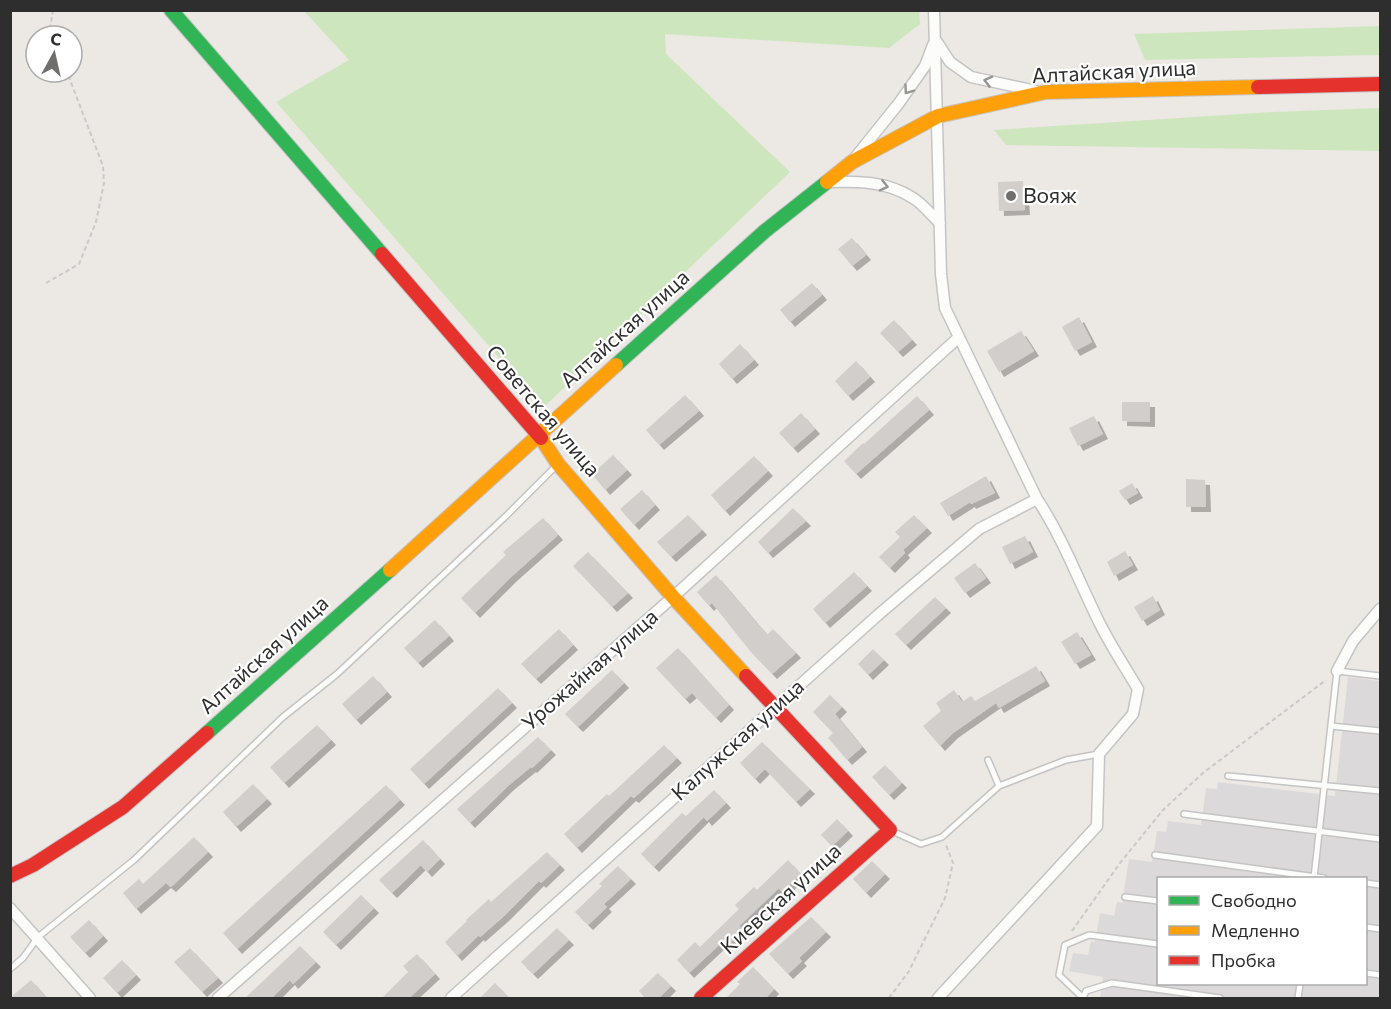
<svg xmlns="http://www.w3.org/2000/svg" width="1391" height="1009" viewBox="0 0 1391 1009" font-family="Commissioner,sans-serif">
  <defs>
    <filter id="shadow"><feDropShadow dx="5" dy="5" stdDeviation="0" flood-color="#0004"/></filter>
  </defs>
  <rect width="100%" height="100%" fill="#ece8e4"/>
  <path fill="#dcd9db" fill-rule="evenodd" d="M1348 677 1380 681V998H1100L1103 977 1069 971 1073 953 1088 955 1091 941 1095 942 1100 913 1114 916 1117 902 1122 903 1129 859 1152 862 1157 831 1166 832 1168 821 1201 825 1206 788 1217 789 1218 782 1335 796ZM1158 878H1366V984H1158Z"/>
  <path fill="#cee6be" d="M304 11 919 10 920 24 889 48 665 34 666 54 790 172 543 408 276 102 349 60Z
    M1380 26V55L1145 60 1134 34Z
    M1380 108V151L1006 145 994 130 1273 112Z"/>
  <path fill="#d1cecb" filter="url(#shadow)" d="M1023 181 1025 210 999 211 998 182Z
    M852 238 866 255 852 266 838 249Z
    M812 283 822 295 790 322 780 310Z
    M1079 317 1092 342 1075 351 1062 327Z
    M894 320 912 340 898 352 880 333Z
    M1021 331 1034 351 999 372 987 351Z
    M740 344 754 360 732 379 719 364Z
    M856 361 870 377 848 396 835 381Z
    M685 395 699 411 659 445 646 430Z
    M917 396 929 410 856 474 844 461 863 443 864 444Z
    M1122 402H1150V422L1122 421Z
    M801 413 815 429 793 448 779 433Z
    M1094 416 1103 434 1078 446 1069 428Z
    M613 455 627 470 605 490 592 474Z
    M754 456 768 471 725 511 711 495Z
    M986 476 995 493 971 504 970 502 948 516 940 503Z
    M1186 479 1205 480 1206 507H1186Z
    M1132 483 1138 493 1125 500 1119 491Z
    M642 490 655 505 634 525 620 509Z
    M793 508 806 521 768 553 758 542Z
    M688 515 702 530 671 557 657 542Z
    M914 515 927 528 903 550 905 553 890 568 879 557 900 537 895 532Z
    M543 518 558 535 511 577 475 613 461 598 506 555 503 552Z
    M1025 536 1033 552 1010 564 1002 547Z
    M1125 551 1133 565 1114 576 1107 562Z
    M588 552 628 593 612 607 573 566Z
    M975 563 986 578 965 593 954 578Z
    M854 572 867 586 825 623 813 609Z
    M716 575 767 635 773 629 796 653 772 674 750 651 712 603 709 606 697 592Z
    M1153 596 1160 610 1142 621 1134 607Z
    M935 597 946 608 906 645 895 634Z
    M435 620 449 636 418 663 404 648Z
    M559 629 573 645 536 679 521 664Z
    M1077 632 1091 655 1075 664 1061 642Z
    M678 648 729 705 716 718 692 693 685 699 656 668Z
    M873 649 884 660 868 675 858 664Z
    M1036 666 1045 681 999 708 996 703 953 733 940 746 923 726 941 711 936 703 954 690 962 702 971 696 975 701Z
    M612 670 624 683 578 727 565 714Z
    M373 676 387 692 356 720 342 704Z
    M498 688 512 703 424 784 410 769Z
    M830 695 842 707 835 714 862 747 847 760 828 738 833 733 813 712Z
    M317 725 331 740 284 783 270 767Z
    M538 737 551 750 532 768 531 767 509 785 470 823 457 809Z
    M762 742 810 789 796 802 765 769 755 779 740 763Z
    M664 745 677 758 634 798 631 796 577 848 564 834 607 794 609 796Z
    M885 765 902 783 889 795 872 777Z
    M253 784 267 799 236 827 223 812Z
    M386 785 400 800 237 949 223 933Z
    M714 790 726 803 707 821 704 817 654 867 641 854 682 813 686 816Z
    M837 819 848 831 832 846 821 835Z
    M194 837 208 852 171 887 166 883 136 909 123 893 139 879 143 884Z
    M423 840 440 859 427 872 421 865 392 893 379 880Z
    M547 852 560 865 541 883 539 881 504 916 480 937 479 935 457 956 445 942 467 921 466 920 489 899 491 902Z
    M788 860 801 874 782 892 779 888 739 926 744 930 725 948 720 944 689 973 677 960 695 942 700 947 739 909 735 905 754 887 757 890Z
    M872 861 885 874 866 893 853 879Z
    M618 866 631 879 604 904 607 907 588 925 575 912 602 886 599 884Z
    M361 895 374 908 336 945 323 932Z
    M811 917 826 932 799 958 802 961 788 974 769 954Z
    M89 920 103 936 85 953 70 937Z
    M557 928 569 940 533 974 521 962Z
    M300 946 316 962 293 984 290 980 271 999H244Z
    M190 948 218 978 202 992 174 962Z
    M417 954 435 974 408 999H381L408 972 403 966Z
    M122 960 136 975 117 993 103 978Z
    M753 967 774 989 765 999H725L740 984 737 982Z
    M658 973 671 986 658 999H646L639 991Z
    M31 980 48 999H10V998Z
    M495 983 510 999H479Z"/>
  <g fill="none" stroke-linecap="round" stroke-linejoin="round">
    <g stroke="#c5c4c5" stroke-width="8">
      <path id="lane" d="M1331 726 1380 731
        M988 760 999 786
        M1228 776 1380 791
        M1184 814 1380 839
        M892 831 921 844 942 837 999 786 1066 760 1099 754
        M1155 855 1324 878
        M1314 878 1337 671 1380 676
        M1366 883 1380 885
        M1125 897 1158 901
        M1366 927 1380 929
        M10 969 23 958 38 937 134 860 283 717 337 674 506 516 557 465
        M1366 973 1380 975
        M1082 997 1059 975 1065 945 1089 935 1158 944
        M1083 998 1086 991 1112 983 1220 998
        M1298 998 1300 984"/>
    </g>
    <g stroke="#c5c4c5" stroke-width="13">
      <path id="street" d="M934 10 941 274 945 308 1037 499C1063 538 1079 582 1100 624 1111 646 1125 667 1138 689L1133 714 1099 754 1097 826 938 998
        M935 39 950 62 971 77 1036 91
        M854 159 899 103 925 66 933 45
        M827 182C857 181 887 181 913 198 923 204 931 215 940 223
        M1337 671 1353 641 1380 609
        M10 908 90 998
        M218 998 673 597 959 337
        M451 998 878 615 979 529 1037 499"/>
    </g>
    <g stroke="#c5c4c5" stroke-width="16">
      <path id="fast" d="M171 10 382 254
        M616 365 765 231 827 182
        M207 733 390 570"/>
    </g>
    <g stroke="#c5c4c5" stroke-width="16">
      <path id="slow" d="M827 182 852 162 938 116 1046 92 1258 87
        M541 438 558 464 673 597 746 676
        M390 570 616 365"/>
    </g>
    <g stroke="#c5c4c5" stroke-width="16">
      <path id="jam" d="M1258 87 1380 84
        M382 254 541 438
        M10 876 33 865 123 807 207 733
        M701 998 890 830 746 676"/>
    </g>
    <path stroke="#c9c9c8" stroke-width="2" stroke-dasharray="4.5 3" stroke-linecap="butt" d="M53 36 50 29 53 10
      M46 283 79 264 96 222 104 183 103 166 67 72
      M1072 931 1120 863 1163 810 1203 773 1326 680
      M889 998 909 971 945 898 953 863 946 845"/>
    <use href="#lane" stroke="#fcfcfb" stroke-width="5"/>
    <use href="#street" stroke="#fcfcfb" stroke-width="10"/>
    <use href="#fast" stroke="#30b455" stroke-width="14"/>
    <use href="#slow" stroke="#ff9f0a" stroke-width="14"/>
    <use href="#jam" stroke="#e5322d" stroke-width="14"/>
  </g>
  <defs><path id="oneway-chevron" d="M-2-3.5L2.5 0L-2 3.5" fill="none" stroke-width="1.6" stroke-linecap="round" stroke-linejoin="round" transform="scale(1.5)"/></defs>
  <g stroke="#959594">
    <use href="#oneway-chevron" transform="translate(988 81) rotate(-166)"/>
    <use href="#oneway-chevron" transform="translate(908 90) rotate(125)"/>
    <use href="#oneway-chevron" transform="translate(884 186) rotate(13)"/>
  </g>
  <circle fill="#706f6e" stroke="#fff" stroke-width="2" cx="1011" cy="196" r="6"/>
  <g text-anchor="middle" stroke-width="4.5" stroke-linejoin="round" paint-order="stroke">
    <g font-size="21" fill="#2e2e2e" stroke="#fff">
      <text transform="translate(1114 72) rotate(-3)" y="7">Алтайская улица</text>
      <text transform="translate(625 329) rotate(-42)" y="7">Алтайская улица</text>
      <text transform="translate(543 411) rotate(50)" y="7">Советская улица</text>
      <text transform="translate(264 655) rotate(-42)" y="7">Алтайская улица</text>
      <text transform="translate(590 670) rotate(-41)" y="7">Урожайная улица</text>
      <text transform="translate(738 740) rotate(-42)" y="7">Калужская улица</text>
      <text transform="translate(781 899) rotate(-42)" y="7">Киевская улица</text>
    </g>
    <g font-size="21" fill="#2e2e2e" stroke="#fff" text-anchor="start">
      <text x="1023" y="203">Вояж</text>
    </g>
  </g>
  <rect width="1391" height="1009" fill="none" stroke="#2e2e2e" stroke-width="24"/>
  <rect x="1157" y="877" width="210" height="108" fill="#ffffff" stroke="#ababab" stroke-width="1.5"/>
  <rect x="1169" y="896" width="30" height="9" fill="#30b455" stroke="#ababab" stroke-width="1.5"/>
  <text x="1211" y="907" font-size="18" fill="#2e2e2e">Свободно</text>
  <rect x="1169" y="926" width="30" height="9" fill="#ff9f0a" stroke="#ababab" stroke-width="1.5"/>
  <text x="1211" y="937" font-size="18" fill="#2e2e2e">Медленно</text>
  <rect x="1169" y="956" width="30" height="9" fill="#e5322d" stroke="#ababab" stroke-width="1.5"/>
  <text x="1211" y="967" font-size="18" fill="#2e2e2e">Пробка</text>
  <g transform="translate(54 54) rotate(8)"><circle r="28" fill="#ffffff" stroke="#ababab" stroke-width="1.5"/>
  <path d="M0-4.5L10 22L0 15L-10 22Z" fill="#706f6e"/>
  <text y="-9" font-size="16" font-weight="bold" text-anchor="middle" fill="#2e2e2e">С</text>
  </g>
</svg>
